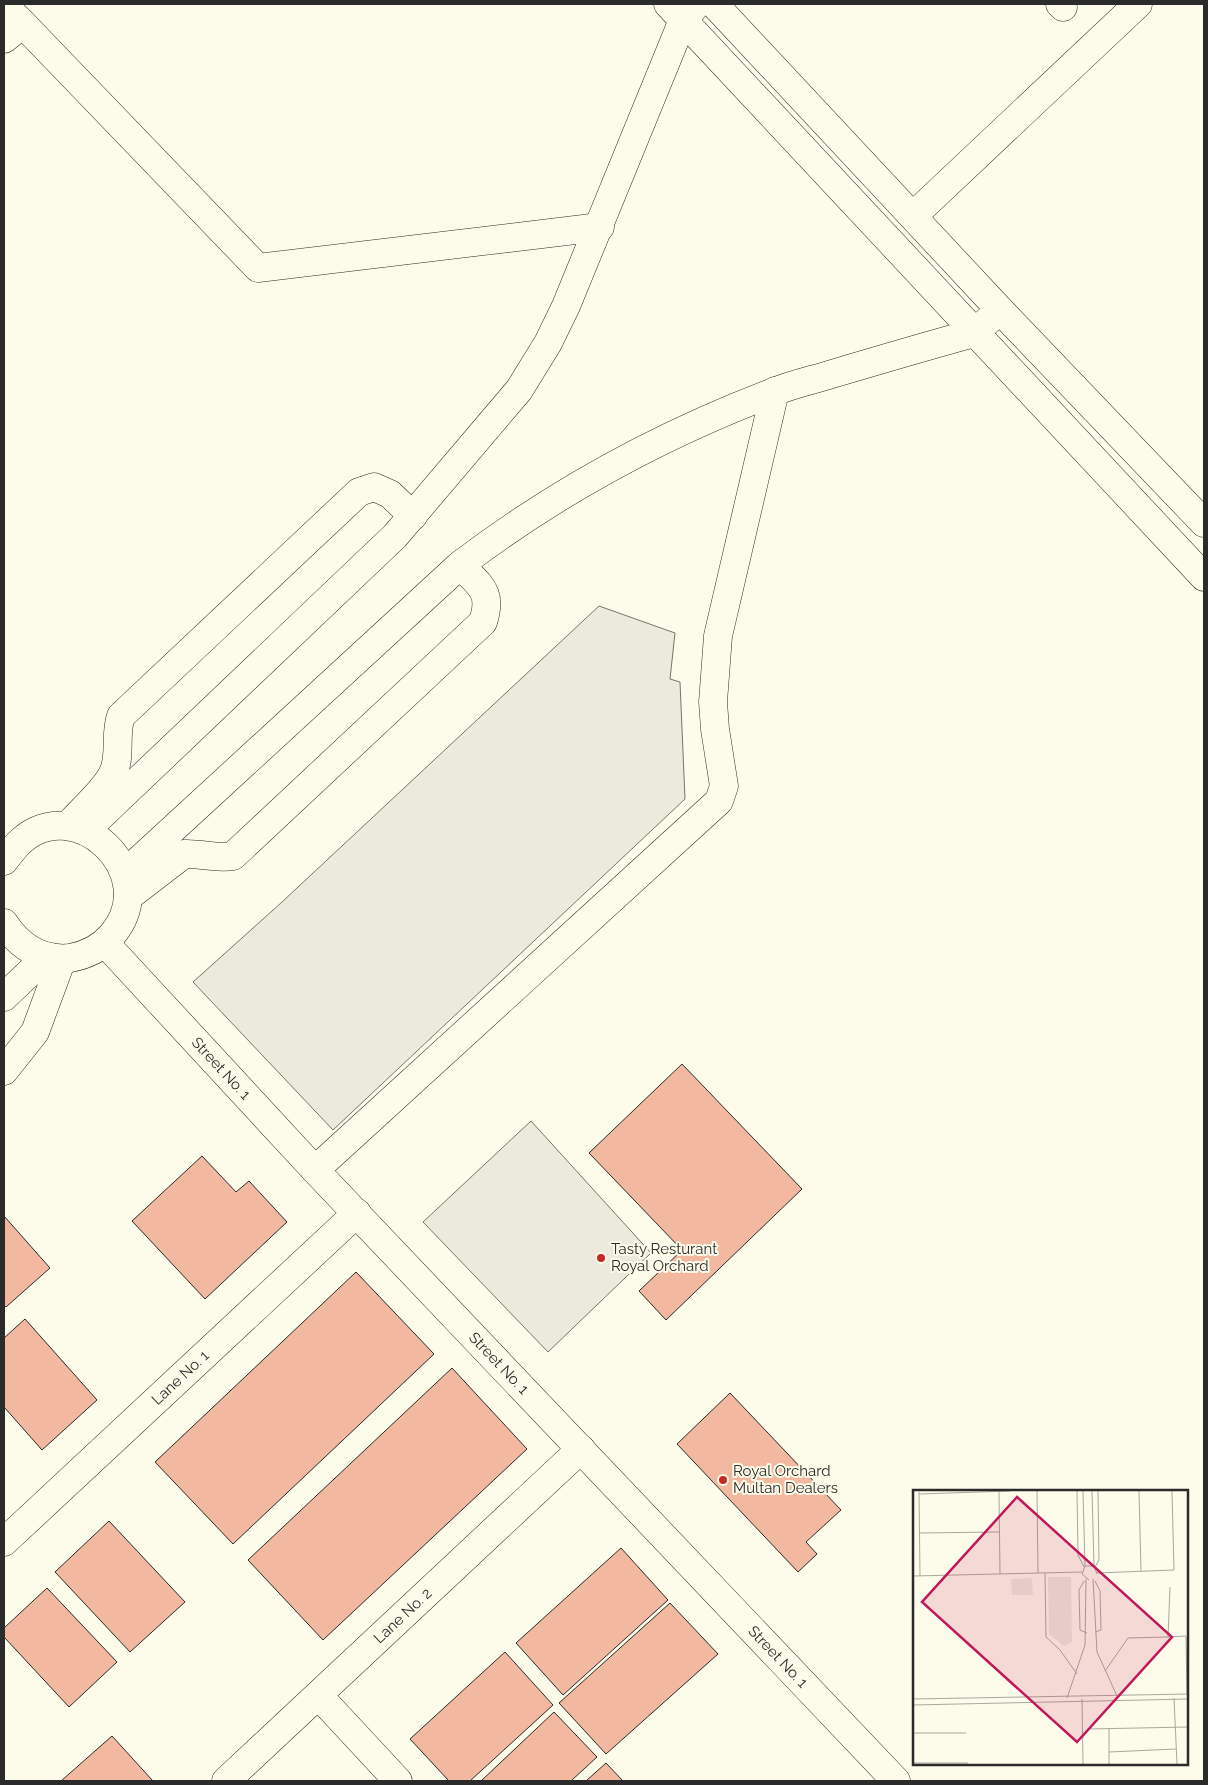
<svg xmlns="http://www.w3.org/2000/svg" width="1208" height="1785" viewBox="0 0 1208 1785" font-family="Raleway,sans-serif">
  <rect width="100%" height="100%" fill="#fdfbea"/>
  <path fill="#ecebdb" stroke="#74746e" d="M599 606 675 633 670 679 680 682 685 799 333 1130 193 982 282 902Z
    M531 1121 651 1253 548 1352 423 1222Z"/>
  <path fill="#f2b8a0" stroke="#2b2b2b" d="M682 1064 802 1189 666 1320 639 1291 682 1250 589 1153Z
    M202 1156 236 1192 249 1181 287 1222 205 1299 132 1221Z
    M4 1216 50 1268 6 1307 4 1305Z
    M356 1272 434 1354 233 1544 155 1462Z
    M25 1319 97 1400 42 1450 4 1407V1338Z
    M452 1368 527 1449 323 1640 248 1560Z
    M730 1393 841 1510 806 1542 817 1554 798 1572 677 1444Z
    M109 1521 185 1602 130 1652 55 1572Z
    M621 1548 668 1600 563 1695 516 1643Z
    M47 1588 117 1662 69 1707 4 1637V1628Z
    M670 1603 718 1654 606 1754 559 1703Z
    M505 1652 553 1705 470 1781H449L410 1739Z
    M554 1712 597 1757 571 1781H481Z
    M112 1736 153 1781H61Z
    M606 1763 623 1781H586Z"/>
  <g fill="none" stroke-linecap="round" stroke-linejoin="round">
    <g stroke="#2b2b2b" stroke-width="29">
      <g id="minor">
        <path d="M668 4 1204 577"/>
        <path d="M714 4 1000 310 1204 523"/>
        <path d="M1060 4 1063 7"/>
        <path d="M4 5 23 24"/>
        <path d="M4 39 23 24 258 268 600 227"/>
        <path d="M913 216 1138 4"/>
        <path d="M73 820C85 807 104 790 112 775 122 758 114 735 121 716L359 492 374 487 390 494 413 516"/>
        <path d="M85 831 395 536 519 390 548 343 566 306 683 20 697 4"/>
        <path d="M4 861C8 856 13 849 18 844 73 788 165 873 112 935 101 948 87 955 70 958 41 961 19 946 4 923"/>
        <path d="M125 873 460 565C556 492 661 435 774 392 793 384 813 380 832 374 879 360 927 346 974 333L1000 310"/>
        <path d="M128 897 184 854C200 853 216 859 233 856L483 622C493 591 480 586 460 565"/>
        <path id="s1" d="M105 943 315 1170 896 1781"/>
        <path d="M4 997 46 957"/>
        <path d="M4 1071 35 1032 62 959"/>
        <path d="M315 1170 719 801 724 786 715 729 713 702 718 636 775 391"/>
        <path id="s2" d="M4 1542 357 1213"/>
        <path d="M319 1696 398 1781"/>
        <path id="s3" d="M226 1781 581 1449"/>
      </g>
    </g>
    <use href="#minor" stroke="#fdfbea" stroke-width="28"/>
  </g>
  <g fill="#c62828" stroke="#fdfbea" stroke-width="2">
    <circle cx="601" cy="1258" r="5"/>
    <circle cx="723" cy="1480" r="5"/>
  </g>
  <g text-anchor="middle" stroke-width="4" stroke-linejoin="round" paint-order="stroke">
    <g font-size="15" fill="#2b2b2b" stroke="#fdfbea">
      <text dy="5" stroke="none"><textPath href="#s1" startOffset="171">Street No. 1</textPath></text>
      <text dy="5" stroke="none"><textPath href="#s1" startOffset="576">Street No. 1</textPath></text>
      <text dy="5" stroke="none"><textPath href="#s2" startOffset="241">Lane No. 1</textPath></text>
      <text dy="5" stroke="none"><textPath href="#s3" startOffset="242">Lane No. 2</textPath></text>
      <text dy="5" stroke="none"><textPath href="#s1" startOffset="981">Street No. 1</textPath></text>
    </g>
    <g font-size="15" fill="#2b2b2b" stroke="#fdfbea" text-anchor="start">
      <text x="611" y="1254">Tasty Resturant<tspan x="611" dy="17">Royal Orchard</tspan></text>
      <text x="733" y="1476">Royal Orchard<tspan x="733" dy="17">Multan Dealers</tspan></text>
    </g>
  </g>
  <g transform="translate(913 1490)">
    <rect width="275" height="275" fill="#fdfbea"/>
    <path d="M135 87H158L159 152 151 156 136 144ZM119 88 120 105H99L98 89Z" fill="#ecebdb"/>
    <path fill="none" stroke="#a9a89e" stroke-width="1" d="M86 1 87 84M124 1 125 83M164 1 165 65 171 77M170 1 172 76M179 1 181 76M226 1 228 81M6 2 7 86M6 4 97 1M6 43 86 42M182 77 186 70 185 1M132 83 133 147 147 160 164 184M184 83 261 80 259 1M0 86 169 82M180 89 184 162 204 206M176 90 169 84 172 76H181L184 84M171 91 166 100 167 140 174 143M182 142 188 140 187 101 182 91M255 147 273 146 274 204M192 181 215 148 255 147 257 97M154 208 172 155 173 89M261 208 264 274M0 209 275 204M169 209 170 274M0 215 275 209M196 238V274M175 239 275 237M0 243H53M196 262 263 259M0 273H55"/>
    <path fill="#c2185b" fill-opacity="0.15" stroke="#c2185b" stroke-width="2.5" d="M104 7 259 147 164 252 9 112Z"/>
    <rect width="275" height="275" fill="none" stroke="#2b2b2b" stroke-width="2.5"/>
  </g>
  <rect width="1208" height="1785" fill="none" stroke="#2b2b2b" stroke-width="10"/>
</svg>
